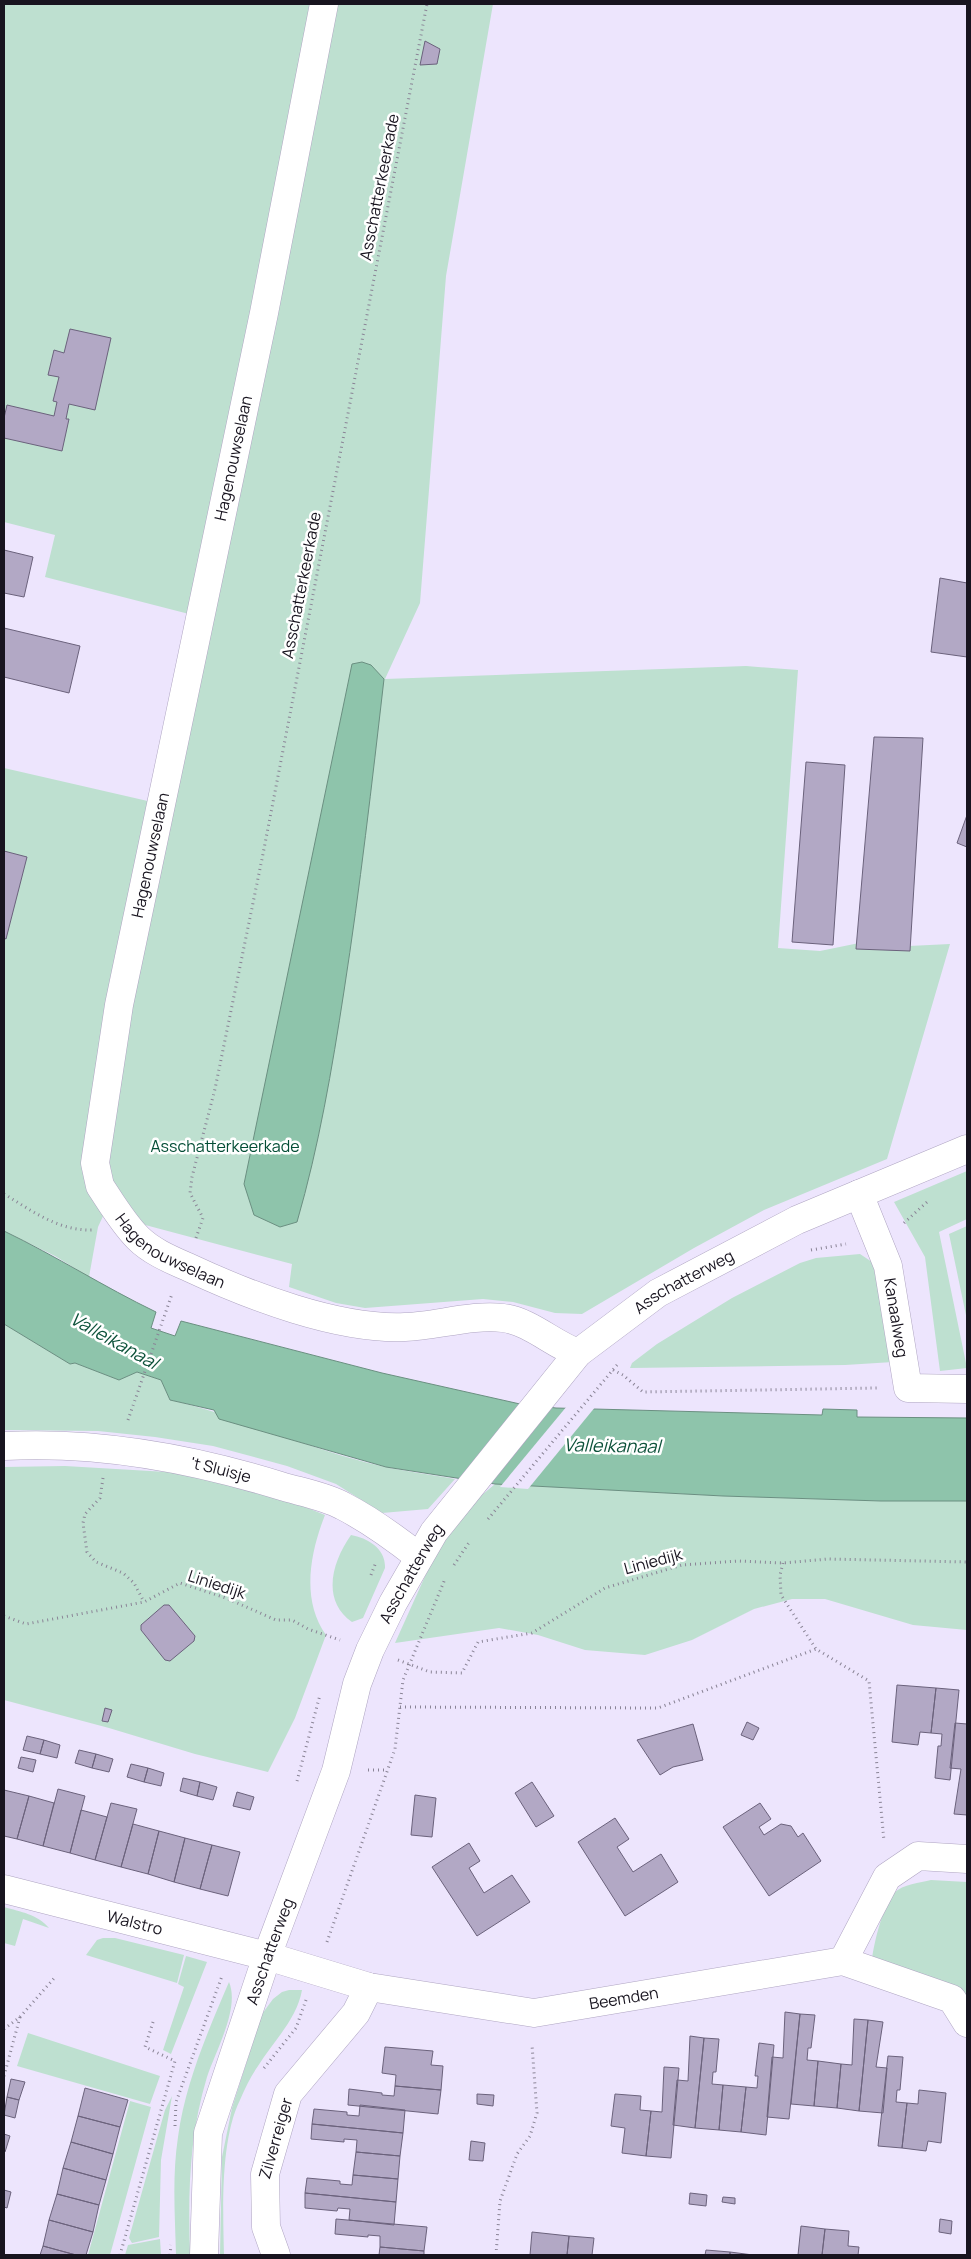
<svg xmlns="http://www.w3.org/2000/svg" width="971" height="2259" viewBox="0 0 971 2259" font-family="Manrope,sans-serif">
  <rect width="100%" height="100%" fill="#ede5fd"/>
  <path fill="#bee0d0" d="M4 4H312L291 127 189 614 45 577 55 535 4 522Z
    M333 4H493L446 276 420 603 385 679 746 666 798 670 778 948 820 951 864 942 909 946 950 944 887 1159 764 1210 694 1248 582 1314 555 1313 513 1302 483 1299 365 1308 336 1303 289 1287 292 1264 104 1214 98 1227 89 1277 55 1256 4 1231V768L152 802 89 1176 113 1181 104 1163 126 1008Z
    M967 1171V1219L939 1232 967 1368 940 1371 925 1257 894 1202Z
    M967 1226V1320L949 1234Z
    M860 1254 872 1262 882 1291 893 1362 845 1365 630 1368 632 1363 657 1344 732 1298 800 1263 816 1258Z
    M4 1324 70 1364 75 1363 119 1380 137 1372 161 1380 170 1400C233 1414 292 1442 354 1459 387 1469 421 1473 455 1479L428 1509 382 1513 336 1484 287 1466 213 1446 155 1437 98 1431 4 1430Z
    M65 1466 184 1473 263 1490 325 1515C310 1553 301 1600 326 1635L295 1718 268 1772 195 1754 109 1728 4 1700V1467Z
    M495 1484 723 1496 881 1501H967V1630L913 1625 825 1599H792L754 1609 692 1640 645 1655 585 1650 538 1635 499 1628 395 1643 431 1563 463 1511Z
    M351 1535C368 1538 386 1549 385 1568L363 1618 352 1622C321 1600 332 1562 351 1535Z
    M931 1880 967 1882V1996L943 1982 872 1959C874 1943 883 1905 894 1893 903 1884 920 1883 931 1880Z
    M4 1907C21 1912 37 1914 49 1928L23 1919 15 1946 4 1943Z
    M103 1938H115L184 1955 177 1983 86 1955 97 1940Z
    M186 1956 207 1962 171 2054 163 2050 184 1987 178 1984Z
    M229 1982C240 2008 216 2050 207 2077 189 2136 188 2194 190 2255H176C175 2216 172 2176 178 2137 185 2084 208 2031 229 1982Z
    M289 1990H302C297 2019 273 2042 258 2066 251 2076 245 2088 240 2100 220 2140 223 2211 224 2255H220L222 2157 232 2108 262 2014 273 1999 282 1992Z
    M28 2033 160 2076 150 2104 17 2066Z
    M172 2096 161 2160 159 2237 132 2243 129 2238 165 2110Z
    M130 2101 151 2107 110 2255H88Z
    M160 2239 161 2255H125L128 2245Z"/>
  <path fill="#8ec4ab" stroke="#6b8f81" d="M362 662 371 665 384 679C372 783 360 888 344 991 332 1069 319 1146 297 1222L280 1227 254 1215 244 1184 352 664Z
    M4 1231C56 1256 104 1287 156 1312L151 1328 175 1336 181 1321 382 1373 520 1404 556 1408 822 1415 823 1409 857 1410V1417L967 1418V1501H881L723 1496 495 1484 386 1467 219 1419 214 1410 170 1400 161 1380 137 1372 119 1380 75 1363 70 1364 4 1324Z"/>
  <path fill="#ede5fd" d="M567 1406H596L528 1489 500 1487Z"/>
  <path fill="#b2a8c5" stroke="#6b627c" d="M425 41 440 49 437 64 420 65Z
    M70 329 111 338 95 410 69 404 66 419H69L62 451 4 438V418L7 405 54 416 57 402 53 401 59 377 48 375 54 350 64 353Z
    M4 550 33 557 24 597 4 593Z
    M940 578 967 583V657L931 652Z
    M4 628 80 646 69 693 4 677Z
    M874 737 923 738 910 951 856 949Z
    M806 762 845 765 833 945 792 942Z
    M967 815V847L957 843Z
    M4 851 27 857 6 939 4 938Z
    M164 1605H169L195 1636 194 1641 170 1661 165 1660 141 1630V1625Z
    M897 1685 936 1688 931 1733 920 1732 918 1745 892 1742Z
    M936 1688 959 1690 950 1780 935 1778 938 1746H941L942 1734 931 1733Z
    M105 1708 112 1710 108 1722 102 1721Z
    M747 1722 759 1728 753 1740 741 1735Z
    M955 1723 967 1724V1815L954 1814 961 1769 950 1768Z
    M693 1724 703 1760 673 1767 660 1775 637 1740Z
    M27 1736 44 1740 40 1754 23 1750Z
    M44 1740 60 1745 57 1758 40 1754Z
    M79 1750 96 1754 92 1768 75 1763Z
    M96 1754 113 1759 109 1772 92 1768Z
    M21 1757 36 1760 33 1772 18 1768Z
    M131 1764 148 1768 144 1782 127 1777Z
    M148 1768 164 1773 161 1786 144 1782Z
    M183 1778 200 1782 197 1796 180 1791Z
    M200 1782 217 1787 213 1800 197 1796Z
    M532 1782 554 1816 536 1827 515 1793Z
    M58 1789 85 1796 70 1853 43 1846Z
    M4 1790 29 1796 17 1839 4 1836Z
    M237 1792 254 1797 250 1810 233 1806Z
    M415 1795 436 1798 432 1837 411 1835Z
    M29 1796 54 1803 43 1846 17 1839Z
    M111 1803 137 1809 121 1867 95 1860Z
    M760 1803 771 1819 759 1827 764 1835 781 1824 791 1826 798 1837 803 1833 821 1861 769 1896 723 1827Z
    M81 1810 107 1817 95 1860 70 1853Z
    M615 1818 629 1839 617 1847 633 1872 661 1854 678 1882 625 1916 578 1842Z
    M133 1824 159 1831 148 1874 121 1867Z
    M159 1831 185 1838 174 1882 148 1874Z
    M185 1838 212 1845 200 1889 174 1882Z
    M469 1843 480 1861 469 1868 484 1893 512 1875 530 1902 477 1936 432 1867Z
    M212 1845 240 1852 228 1896 200 1889Z
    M785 2012 800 2014 789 2119 767 2117 772 2057 783 2058Z
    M800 2014 815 2015 811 2048H808L807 2060 818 2061 814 2106 791 2104Z
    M854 2019 868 2020 859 2111 837 2108 841 2064 852 2065Z
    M868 2020 883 2022 876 2067 887 2068 883 2113 859 2111Z
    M690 2036 704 2038 695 2128 673 2125 677 2080 688 2081Z
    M704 2038 719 2039 716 2072H713L712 2084 723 2085 719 2130 695 2128Z
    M759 2043 774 2045 766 2135 741 2132 746 2087 757 2088 758 2076H755Z
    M385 2047 433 2051 431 2065 443 2066 441 2090 395 2086 396 2075 382 2073Z
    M888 2056 903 2057 900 2090H897L896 2102 907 2103 902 2148 878 2146Z
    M818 2061 841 2064 837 2108 814 2106Z
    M664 2067 679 2068 671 2158 646 2156 651 2111 662 2112Z
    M11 2079 25 2082 19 2100 7 2097Z
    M723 2085 746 2087 741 2132 719 2130Z
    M395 2086 441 2090 438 2114 348 2105 349 2089 382 2093V2095L394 2096Z
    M85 2088 128 2100 120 2127 78 2116Z
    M919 2090 946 2093 941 2143 928 2141 926 2151 902 2148 907 2103 918 2104Z
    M477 2094 494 2095 493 2106 477 2104Z
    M615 2094 641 2096 640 2110 651 2111 646 2156 622 2153 625 2128 611 2126Z
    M7 2097 19 2100 15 2118 4 2115Z
    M360 2105 405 2110 403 2133 312 2124 314 2109 347 2112V2115L359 2116Z
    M78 2116 120 2127 113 2154 71 2142Z
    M312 2124 403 2133 400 2156 356 2152 357 2140 344 2139V2142L311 2139Z
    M4 2134 10 2136 5 2152H4Z
    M471 2141 485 2143 483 2161 469 2160Z
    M71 2142 113 2154 106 2180 63 2168Z
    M356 2152 400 2156 398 2179 353 2175Z
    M63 2168 106 2180 99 2205 57 2194Z
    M353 2175 398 2179 396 2202 305 2193 307 2178 340 2181V2184L352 2185Z
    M4 2190 11 2192 7 2208 4 2207Z
    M305 2193 396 2202 394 2225 349 2220 350 2209 338 2208 337 2211 305 2208Z
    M690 2193 707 2195 706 2206 689 2204Z
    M57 2194 99 2205 93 2232 49 2220Z
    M723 2197 735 2198V2204L722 2202Z
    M336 2219 427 2227 424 2251 380 2247V2236L368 2235V2237L335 2234Z
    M940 2219 952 2221 951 2234 939 2232Z
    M49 2220 93 2232 86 2255H76L43 2246Z
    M801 2226 825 2229 822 2255H798Z
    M825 2229 849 2231 848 2246 859 2247 858 2255H822Z
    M532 2232 569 2236 567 2255H530Z
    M569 2236 594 2238 592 2255H567Z
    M43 2246 76 2255H40Z
    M380 2247 424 2251V2255H379Z
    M706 2250 730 2252V2255H705Z
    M730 2252 753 2255H730Z"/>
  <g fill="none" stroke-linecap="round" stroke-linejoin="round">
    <g stroke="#afa5c2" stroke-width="29">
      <g id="street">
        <path id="s1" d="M324 4 264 313 119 1005 95 1163 100 1186C112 1204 123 1223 138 1238 152 1252 172 1260 190 1268 250 1296 338 1330 405 1327 436 1326 473 1314 503 1318 532 1322 552 1344 578 1353"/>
        <path id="s2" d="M859 1194 888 1266 908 1388 967 1389"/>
        <path id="s3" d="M4 1446C99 1441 191 1458 281 1486 301 1492 325 1496 343 1506 370 1520 395 1538 419 1557"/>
        <path id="s4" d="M4 1889 267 1956 369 1987 534 2013 843 1961 952 1999 967 2023"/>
        <path d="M843 1961 887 1877 918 1856 967 1859"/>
        <path id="s5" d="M276 2255 266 2227 265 2174 288 2094 356 2013 369 1987"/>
      </g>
    </g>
    <g stroke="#afa5c2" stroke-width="29">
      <g id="secondary">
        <path id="s6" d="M204 2255 208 2133 267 1956 336 1771 357 1684 370 1650 393 1603 434 1532 578 1353 658 1293 797 1220 967 1149"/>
      </g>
    </g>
    <path stroke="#8a8496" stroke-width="3" stroke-dasharray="1 4" stroke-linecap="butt" d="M4 1194C31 1210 58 1231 92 1230
      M904 1223 927 1202
      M196 1238 203 1218 190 1193 192 1177 215 1089 263 854 427 4
      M811 1250 846 1244
      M613 1370 623 1375 643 1392 877 1388
      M128 1420 172 1294
      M103 1478 100 1498 85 1514 83 1523 87 1552 96 1562 123 1573 134 1583 144 1602
      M488 1519 617 1365
      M783 1563 780 1575 781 1595 816 1649
      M454 1565 470 1541
      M371 1575 376 1562
      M4 1616 26 1624 144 1602 180 1583 226 1598 276 1620H292L308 1629 340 1640
      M398 1660 430 1672 462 1673 478 1642 532 1633 605 1588 682 1565 738 1561 783 1563 828 1559 967 1562
      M400 1707 658 1708 816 1649 869 1681 884 1841
      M368 1770H388
      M297 1781 320 1695
      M327 1942 395 1749 403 1680 445 1579
      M4 2029 20 2017 56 1976
      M264 2068 296 2028 306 2000
      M4 2076 20 2017
      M175 2126 176 2102 222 1976
      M120 2255 175 2061 145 2047 154 2019
      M170 2255 171 2245
      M496 2255 500 2201 517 2154 530 2136 537 2113 532 2045"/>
    <use href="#street" stroke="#fff" stroke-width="28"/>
    <use href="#secondary" stroke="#fff" stroke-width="28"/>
  </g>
  <g text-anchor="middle" stroke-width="5" stroke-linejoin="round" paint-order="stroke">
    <g font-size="16" fill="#18141f" stroke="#fff">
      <text transform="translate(379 187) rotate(-79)" y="6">Asschatterkeerkade</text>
      <text transform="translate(233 458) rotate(-78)" y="6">Hagenouwselaan</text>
      <text transform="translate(301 585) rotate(-79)" y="6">Asschatterkeerkade</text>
      <text transform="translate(150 855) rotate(-78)" y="6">Hagenouwselaan</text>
      <text dy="6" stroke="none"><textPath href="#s1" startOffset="1304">Hagenouwselaan</textPath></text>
      <text dy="6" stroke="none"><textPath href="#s6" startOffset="1124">Asschatterweg</textPath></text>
      <text dy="6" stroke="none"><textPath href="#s2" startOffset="130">Kanaalweg</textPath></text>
      <text dy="6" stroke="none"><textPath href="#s3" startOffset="219">'t Sluisje</textPath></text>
      <text transform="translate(653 1561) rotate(-15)" y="6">Liniedijk</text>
      <text dy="6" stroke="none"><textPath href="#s6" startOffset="719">Asschatterweg</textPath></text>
      <text transform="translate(217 1584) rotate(18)" y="6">Liniedijk</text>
      <text dy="6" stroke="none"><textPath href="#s4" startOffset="135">Walstro</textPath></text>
      <text dy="6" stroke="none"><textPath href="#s6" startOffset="314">Asschatterweg</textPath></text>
      <text dy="6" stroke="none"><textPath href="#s4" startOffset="636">Beemden</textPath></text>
      <text dy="6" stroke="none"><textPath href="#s5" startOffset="120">Zilverreiger</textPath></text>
    </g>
    <g font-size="16" fill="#034d35" stroke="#fff">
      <text x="225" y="1152">Asschatterkeerkade</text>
    </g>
    <g font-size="18" font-style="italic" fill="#0d523a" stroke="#fff">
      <text transform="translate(114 1341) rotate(29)" y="6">Valleikanaal</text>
      <text transform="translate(612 1446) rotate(1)" y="6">Valleikanaal</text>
    </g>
  </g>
  <rect width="971" height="2259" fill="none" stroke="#18141f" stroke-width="10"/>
</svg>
